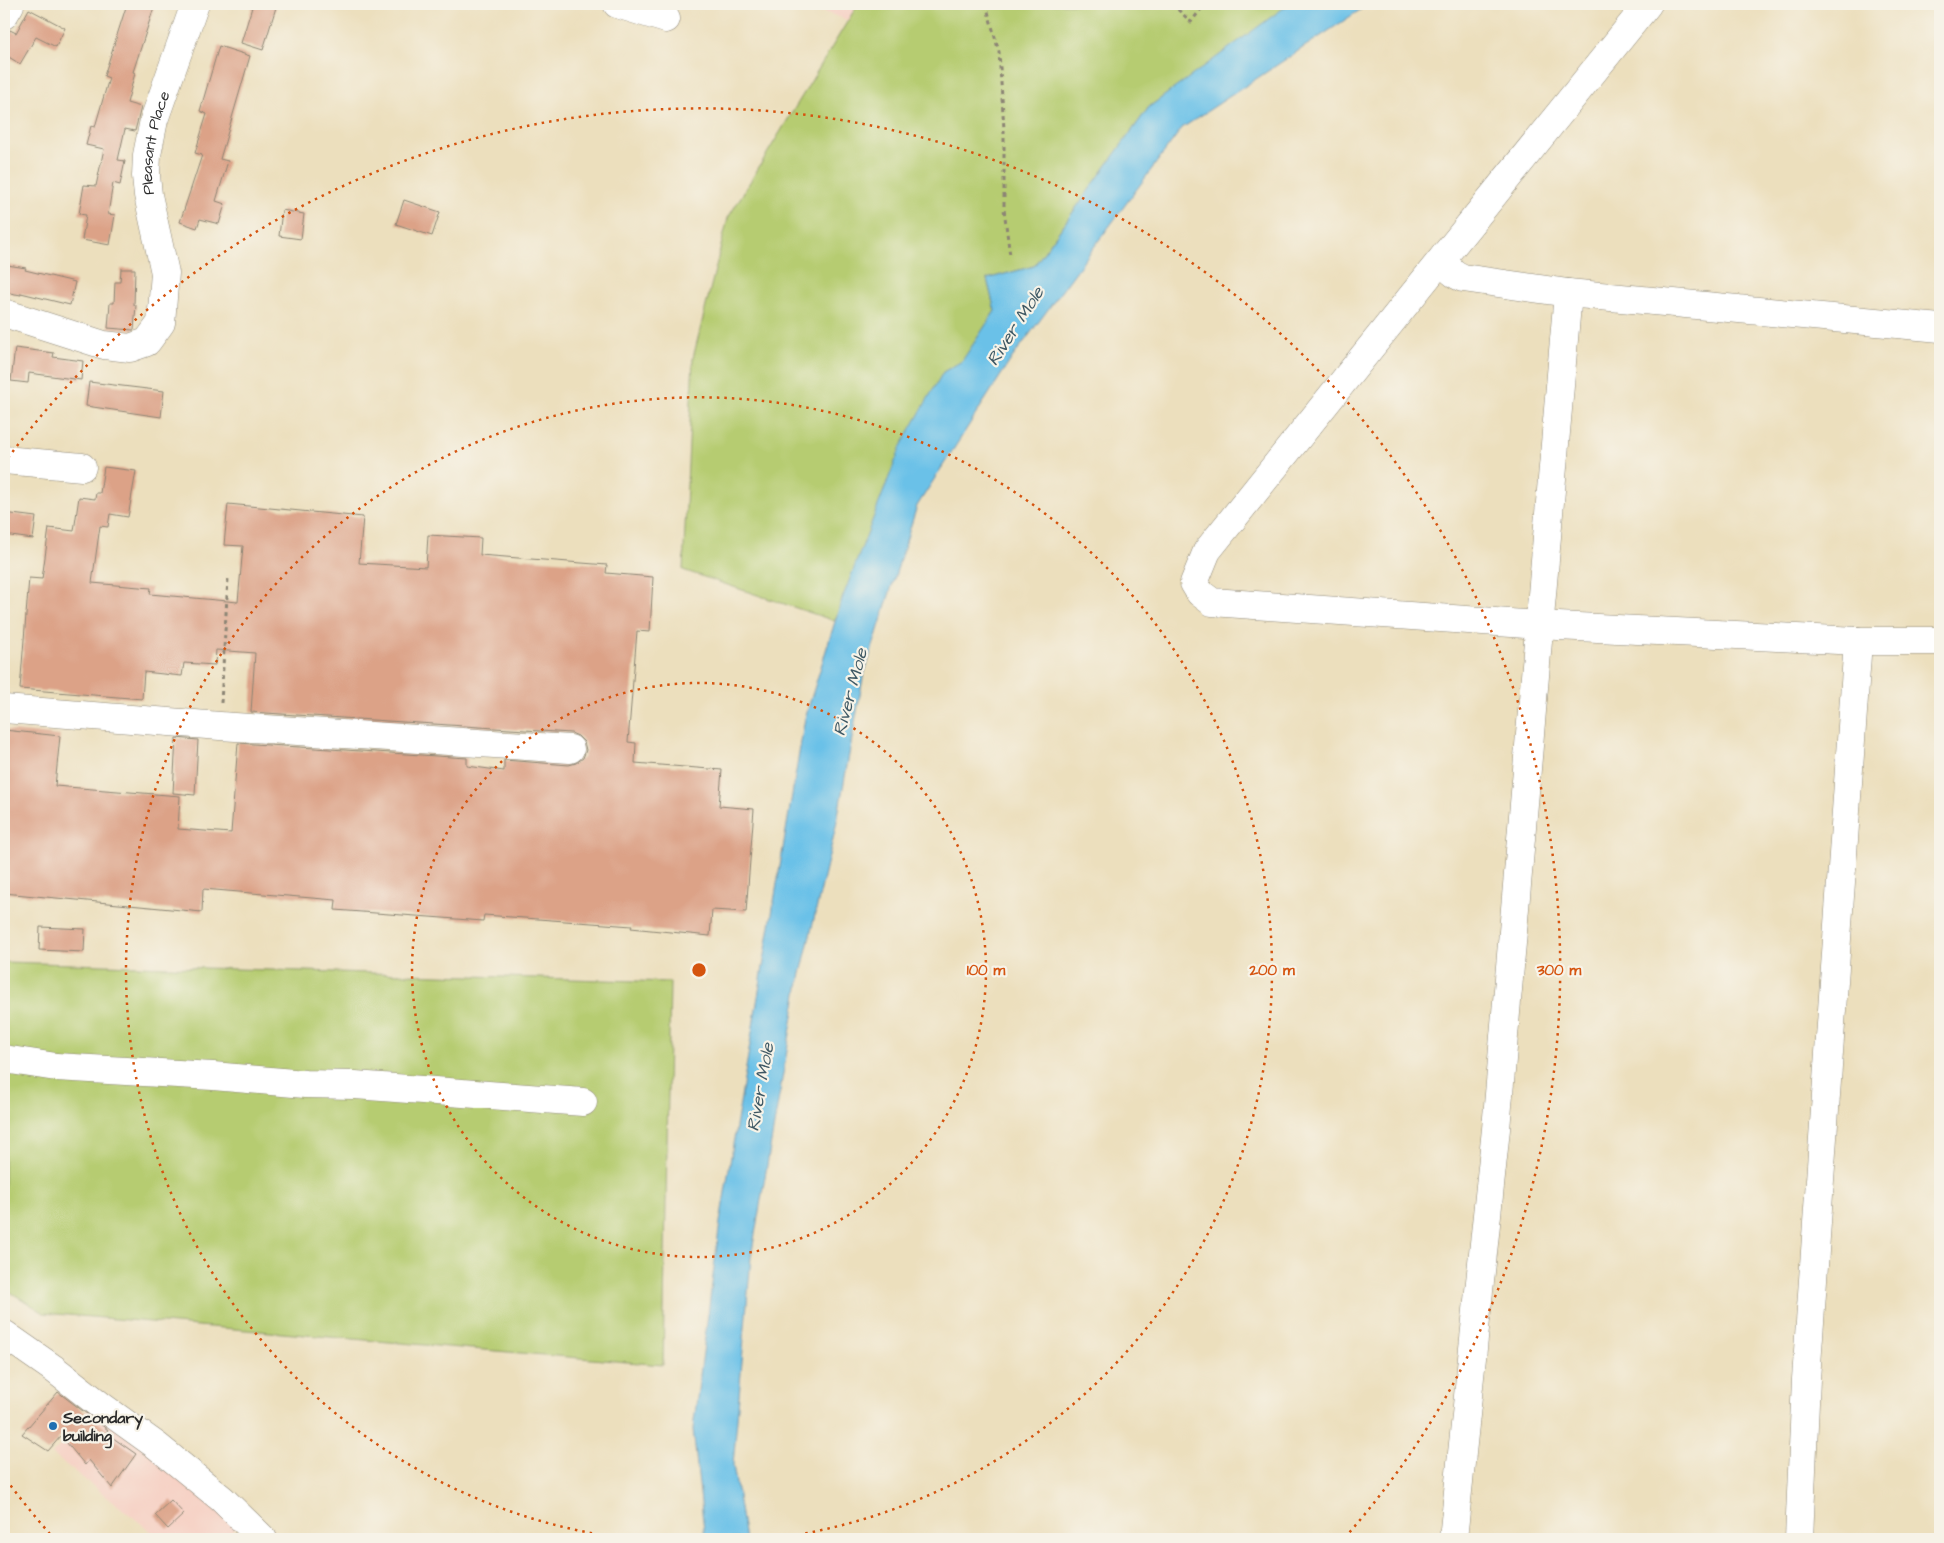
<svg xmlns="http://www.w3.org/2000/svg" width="1944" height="1543" viewBox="0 0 1944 1543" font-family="'Architects Daughter',sans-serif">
  <rect width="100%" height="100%" fill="#f7f3e8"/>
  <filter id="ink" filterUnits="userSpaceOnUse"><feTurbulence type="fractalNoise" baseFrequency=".02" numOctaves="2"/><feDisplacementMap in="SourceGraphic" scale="10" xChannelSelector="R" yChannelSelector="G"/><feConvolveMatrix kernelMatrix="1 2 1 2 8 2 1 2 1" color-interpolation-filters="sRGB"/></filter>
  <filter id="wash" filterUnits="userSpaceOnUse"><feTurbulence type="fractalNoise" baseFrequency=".0096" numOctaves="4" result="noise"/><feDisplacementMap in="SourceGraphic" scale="20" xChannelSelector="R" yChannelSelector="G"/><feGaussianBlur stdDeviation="1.12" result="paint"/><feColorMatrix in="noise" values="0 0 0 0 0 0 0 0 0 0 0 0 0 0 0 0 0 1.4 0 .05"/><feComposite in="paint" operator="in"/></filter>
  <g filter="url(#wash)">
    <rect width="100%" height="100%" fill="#ecdfbd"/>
    <path fill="#f6d1c5" d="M800 4H858L848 20Z
      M100 1405 238 1526 224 1539H161L52 1454 67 1438 86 1413 85 1411Z"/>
    <path fill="#b6cc71" stroke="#707c4e" d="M858 4H1291L1149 107 1034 266 987 279 995 311 962 362 943 372 842 599 835 621 683 570 693 358 728 218Z
      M4 962 670 982 663 1365 44 1313 4 1288Z"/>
    <path fill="#6bc1e8" stroke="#4b768a" d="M1289 4H1369L1182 128 1012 358 917 506 863 678 836 826 799 982 751 1257 733 1465 745 1539H705L693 1429 720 1222 805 718 842 599 901 446 943 372 962 361 995 311 987 279 1034 266 1149 107Z"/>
    <g id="blocks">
      <path fill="#dca287" d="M127 4H155L133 72 135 73 127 103 141 107 135 131 125 129 118 160 125 161 120 185 113 183 108 214 115 215 110 245 82 240 86 215 79 214 84 185 96 186 104 149 86 145 91 126 95 127 109 78 104 76Z
        M253 4H277L263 50 241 43Z
        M29 9 65 28 56 47 36 37 20 64 4 54V40L10 30 16 33Z
        M219 46 250 56 220 159 228 161 216 201 225 204 219 224 200 219 197 228 180 222 202 155 195 153 207 114 200 111Z
        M404 200 440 212 432 236 396 224Z
        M282 210 304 214 301 239 279 236Z
        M7 265 26 268 25 270 75 282 70 305 21 293V295L4 292Z
        M121 269H135L134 305H136L134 330H133L108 328 110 303H114L115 282H120Z
        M15 348 54 353 53 357 83 361 81 380 29 373 28 383 11 381Z
        M89 382 164 391 161 417 86 406Z
        M104 467 136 471 128 517 110 514 108 527 100 526 92 583 151 588 150 594 238 602 243 546 224 545 228 504 363 517 359 563 426 567 428 535 481 538 480 555 607 565 606 573 653 577 650 632 637 631 628 742 636 743 635 763 722 770 719 806 754 809 746 912 712 910 710 936 631 928 632 926 484 915 483 921 335 910 336 900 203 889 202 912 4 893V730L60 736 55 786 180 796 178 829 231 833 238 743 467 758V766L504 771V760L569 765 576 763 583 758 586 750 584 742 578 736 571 733 251 712 255 653 216 650 215 665 184 663 182 676 144 672 142 699 20 689 29 578 42 579 49 528 74 531 79 497 95 499 96 493H100Z
        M4 513 36 517 33 539 4 535Z
        M176 738 198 740 195 795 173 793Z
        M40 927 85 929 84 952 39 950Z
        M58 1392 108 1430 106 1433 136 1454 112 1488 89 1460 85 1465 61 1436 48 1451 22 1434Z
        M171 1500 184 1514 168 1529 155 1515Z"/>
    </g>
  </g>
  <g filter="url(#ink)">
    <use href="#blocks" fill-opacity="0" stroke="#8c8574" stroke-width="1"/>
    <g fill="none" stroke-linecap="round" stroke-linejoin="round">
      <g stroke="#8c8574" stroke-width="29">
        <g id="minor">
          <path d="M617 4 666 19"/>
          <path d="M4 15 10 5 6 4"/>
          <path d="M1445 255 1207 551 1194 583 1200 593 1212 602 1538 625 1858 641H1940"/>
          <path d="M1568 293 1940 328"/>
          <path id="s1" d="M4 313 104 345 130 348 147 342 161 323 165 273 148 195 146 176 147 155 154 120 195 4"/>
          <path d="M4 460 82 467"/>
          <path d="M4 709 220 726 570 749"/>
          <path d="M4 1059 56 1067 213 1076 305 1084 355 1085 583 1102"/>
          <path d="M4 1334 54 1369 100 1405 157 1446 222 1499 263 1539"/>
          <path d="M1453 1539 1496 1129 1568 293 1463 278C1451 273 1447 268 1445 255L1648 4"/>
          <path d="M1799 1539 1806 1379 1858 641"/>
        </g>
      </g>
      <path stroke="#8c8574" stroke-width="3" stroke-dasharray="4 4" stroke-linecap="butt" d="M986 4 999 52 1004 129V209L1010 256
        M1172 4 1191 22 1205 4
        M221 703 228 578"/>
      <use href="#minor" stroke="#fff" stroke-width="28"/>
    </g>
  </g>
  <g fill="none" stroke="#d5540f" stroke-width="2.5" stroke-dasharray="2.5 5">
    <circle cx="699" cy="970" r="287"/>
    <path d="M629 1539A573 573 0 1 1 769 1539"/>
    <path d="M50 1534A860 860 0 0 1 8 1482M8 458A860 860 0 1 1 1348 1534"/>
  </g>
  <circle fill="#1f6fb2" stroke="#f7f3e8" stroke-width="2" cx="53" cy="1426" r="5"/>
  <g text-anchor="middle" stroke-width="4.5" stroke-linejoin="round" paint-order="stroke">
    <g font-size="16" fill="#2b2b2b" stroke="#f7f3e8">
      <text dy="6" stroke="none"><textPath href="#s1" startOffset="356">Pleasant Place</textPath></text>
    </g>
    <g font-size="16" font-weight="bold" fill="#2b2b2b" stroke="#f7f3e8" text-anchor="start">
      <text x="63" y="1423">Secondary<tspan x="63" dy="18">building</tspan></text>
    </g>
    <g font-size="18" font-style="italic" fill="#3e5864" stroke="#f7f3e8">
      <text transform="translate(1015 326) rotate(-57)" y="6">River Mole</text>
      <text transform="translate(850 692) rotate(-75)" y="6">River Mole</text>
      <text transform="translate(760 1087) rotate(-80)" y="6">River Mole</text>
    </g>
  </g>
  <circle cx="699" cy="970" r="8" fill="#d5540f" stroke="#f7f3e8" stroke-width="2.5"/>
  <g font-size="15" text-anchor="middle" font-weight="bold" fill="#d5540f" stroke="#f7f3e8" stroke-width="4.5" stroke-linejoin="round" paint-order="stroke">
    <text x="986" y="975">100 m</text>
    <text x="1272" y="975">200 m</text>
    <text x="1559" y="975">300 m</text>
  </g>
  <rect width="1944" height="1543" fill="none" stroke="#f7f3e8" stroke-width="20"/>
</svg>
